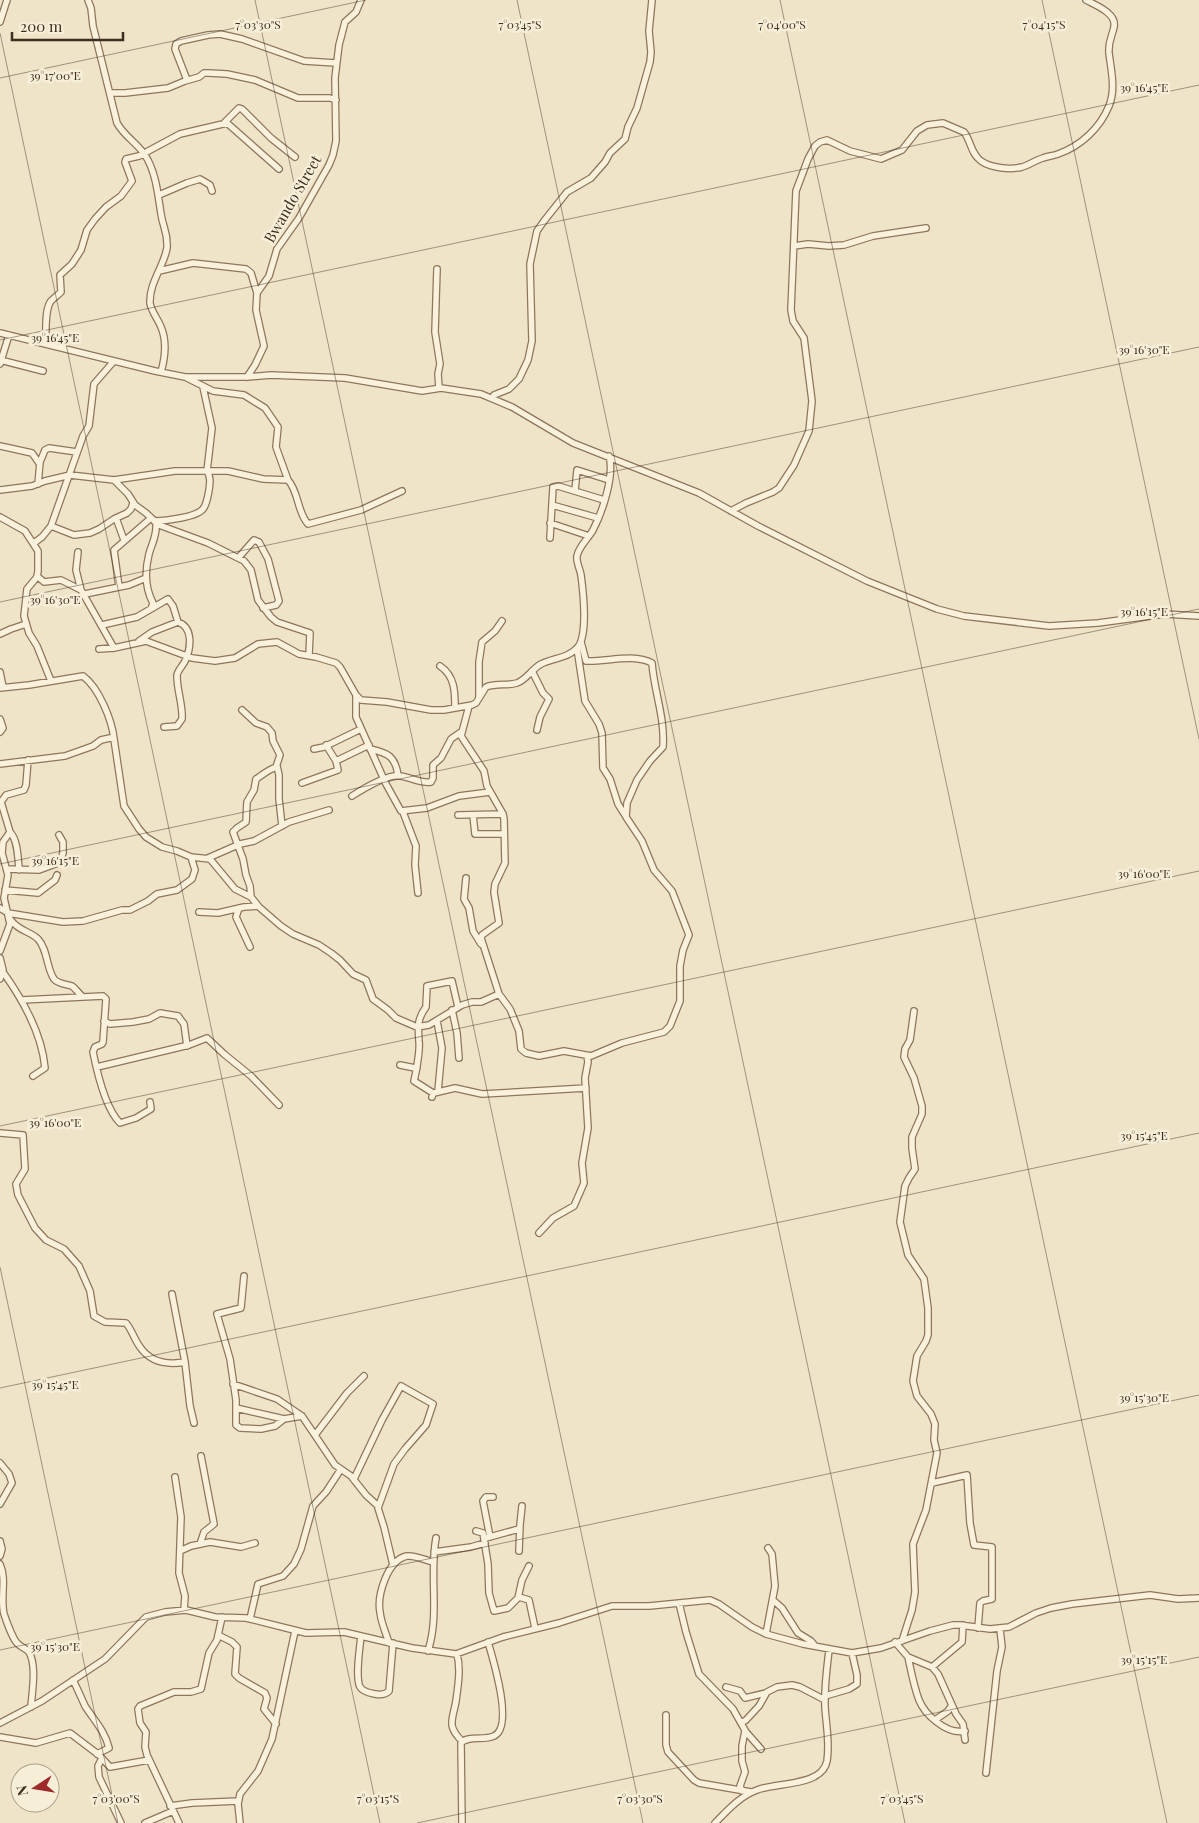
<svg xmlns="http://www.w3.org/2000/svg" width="1199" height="1823" viewBox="0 0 1199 1823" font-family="'Playfair Display',serif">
  <rect width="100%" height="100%" fill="#f0e4c8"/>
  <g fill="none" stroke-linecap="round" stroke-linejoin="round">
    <g stroke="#8d765c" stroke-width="8">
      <path id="minor" d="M88 0 91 8 93 26 117 123C124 136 137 143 145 155 156 172 158 195 161 214 163 228 168 232 167 248 164 266 149 283 150 303 151 311 158 319 161 327 167 341 165 358 161 372
        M0 22 7 0
        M187 80 175 49 176 44 181 41 208 35 220 34 242 39 304 61 336 63
        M110 93H125L168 88 185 81 199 77 204 73H208L227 74 255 80 298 98H330L336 100
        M224 123 239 108 242 109 271 138 295 157
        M159 195 187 183 200 179 210 185 212 191
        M794 246 808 244 829 246 844 245 873 236 926 228
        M437 269 435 332 440 364 438 374 439 388
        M159 271 193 263 246 269 251 273 257 293
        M0 333 155 371 185 377H247L271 375 345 378 422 391 441 388 481 394 512 407 573 443 699 493 758 526 867 581 937 609 964 616 1049 626 1098 623 1165 614 1199 616
        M45 343C47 331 44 310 51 301 54 298 58 295 61 292L60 275 72 264 81 250 87 230 95 219 106 207 121 196 132 181 125 162 126 159 139 156 180 134 227 123 279 169
        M0 360 43 371
        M0 364 9 335
        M247 377 255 365 264 346 256 310 257 293 269 276 277 249 299 218 329 165 333 155 336 141 335 78 339 45 345 22 356 12 361 0
        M187 378 213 391 244 395 265 408 278 427 276 447 288 480
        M492 398 494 395 509 389 519 379 528 360 532 341 530 264 537 231 544 221 567 192 591 178 605 162 610 153 625 139 628 127 637 108 650 62 651 52 649 31 652 0
        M0 446 32 453 39 463
        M114 480 128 494 135 505 146 513 159 525 208 543 244 561 251 570 258 600 271 617 277 622 310 633 309 655
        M38 484 40 462 45 450 49 448 77 452
        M0 490 32 486 45 481 70 475 114 480 175 471H228L263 479 288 480C299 492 297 512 308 524L361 510 402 491
        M575 491 577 470 609 480
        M552 505 598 518
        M731 511 746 503 773 492 779 488 794 465 809 431 812 401 804 338 793 321 791 310 796 191 808 159 815 146 820 142 827 140 850 151 881 159 902 150 917 131 927 125 943 123 964 132C971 141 971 154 981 161 991 168 1010 170 1022 167 1029 165 1036 160 1043 158 1048 156 1053 156 1058 154 1081 146 1100 128 1109 106 1116 89 1111 70 1109 53 1108 41 1112 37 1114 27 1117 13 1095 5 1086 0
        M0 517 25 531 38 551V571L37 577 27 589 24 616 29 633 37 646 51 681
        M116 518 124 540
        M154 521C165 521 197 517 203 509 207 504 208 495 209 490 210 483 211 477 207 471L212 428 203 387
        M550 523 589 536
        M51 526 74 535 90 533 99 529 114 519 127 513 131 509 133 503
        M550 538 553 487 558 486 604 500
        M34 543 42 537 51 526 83 436 89 426 94 384 114 361
        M78 552 76 570 81 590
        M239 557 254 540 259 542 268 559 279 601 276 605 263 608
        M37 576 44 582 61 580 81 590 114 648
        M119 587 114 550 151 518
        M85 594 129 585 146 578
        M151 609 153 603C145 588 145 570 149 554 152 543 157 536 156 524
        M102 625 137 617 168 599 173 606 178 622
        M0 634 11 629 26 624
        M139 641 152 632 178 622C193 627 191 647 186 659 184 665 177 670 177 676 177 691 183 705 182 719L177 726 164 727
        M577 648 585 701 599 724 602 733 603 768 610 779 618 804 625 815
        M99 649 114 648 146 641 192 658 215 661 235 658 258 644 277 642 299 654 316 657 336 663 340 667 356 695 361 700 387 702 431 710H444L472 705 476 703 486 687C497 683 507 686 517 683 526 680 532 669 541 664 553 658 569 658 578 647 588 634 583 590 581 575 580 569 576 562 577 556 579 546 588 539 593 530 602 513 615 475 609 456
        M440 666C455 676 455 692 455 708
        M532 671 543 693 549 699 540 717 537 730
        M0 672 3 687
        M0 688 29 685 83 676C99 688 112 720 114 739
        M356 695V717L386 784 401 811 427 808 459 796 490 792
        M479 697V662L482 642 495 631 502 621
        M469 706 461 736 484 771 487 786 503 814 504 819 505 863 495 884 494 892 499 923 482 935 481 938 499 994 510 1009 519 1031 521 1049 526 1053 539 1056 564 1051 591 1056 622 1043 664 1032 670 1026 680 1001V966L683 950 689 935 672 891 654 870 642 841 626 817 627 803 637 780 650 761 663 747C665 717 654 691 652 663 633 653 607 662 586 661L581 642
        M242 710 256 723 267 727 272 733 273 741 280 755 276 767C268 770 262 775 256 779L254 790 247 802 246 822 237 828 233 832 243 859 246 875 250 886 251 897
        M0 719 3 728 0 732
        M314 749 324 747 361 729
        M370 749C388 753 395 756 398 775
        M336 761 369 745
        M0 764 65 756 93 746 101 740 110 738 114 739 124 806 139 829 146 837 162 847 177 851 191 857 210 859 235 889 251 897 259 907 281 926 293 934 319 945 331 953 340 960 353 974 366 980 373 999 388 1010 396 1018 417 1027 429 1025 462 1005 472 1002H481L499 994
        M277 766 279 775V799L282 826
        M302 783 338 770 336 761 326 745
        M352 796C363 789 388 774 400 776 410 777 422 784 431 782L433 778V765L441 758 451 739 461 732
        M403 812 416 846 415 865 418 893
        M458 815 503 814
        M473 815 475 834H504
        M10 832C18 840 18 859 19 870
        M208 858 240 844 254 841 289 822 329 810
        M7 869 39 870 58 863 61 859 63 853V842L59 835
        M466 878 464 899 469 908 473 931 481 944
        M5 890 38 893 55 880 57 875
        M0 908 8 913 63 922 83 921 122 910H130L148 901 157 894 177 890 192 879 195 870 191 857
        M239 908 236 917 250 947
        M199 912 218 913 244 907 258 906
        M10 919C18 931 30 931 38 939 48 950 46 967 54 979 58 984 66 984 72 986 76 989 79 994 83 997L103 996 106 999 103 1042 102 1044 95 1047 93 1052C97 1072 105 1108 120 1123L136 1118 151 1109 150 1102
        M0 951 10 924 4 898 8 875 2 853 3 842 10 832 1 802 6 795 24 790 26 785 28 760
        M0 958 3 970 0 979
        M3 972C23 1000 42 1033 45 1068L33 1076
        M22 1000 83 997
        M452 1010 457 1033 459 1058
        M104 1021 110 1024 133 1022 149 1019 160 1013 178 1016 184 1024 187 1046
        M437 1021 442 1048 438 1091
        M400 1065 415 1068 417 1066C418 1058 420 1049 419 1041 418 1027 417 1019 426 1007L427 986 452 981 458 1007
        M97 1067 189 1045 207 1038 224 1054 251 1076 279 1105
        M417 1067 414 1081 433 1093 432 1097
        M434 1093 455 1088 482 1094 586 1088
        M0 1133 23 1135 25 1169 16 1184 18 1195 35 1228 46 1240 64 1249 79 1266 90 1291 94 1316 105 1322 126 1323C132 1330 134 1339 140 1347 151 1363 168 1365 185 1362
        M539 1233 553 1218 574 1206 584 1183 582 1163 588 1128 585 1078 588 1062 587 1056
        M244 1276 241 1308 217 1314 230 1359 236 1400V1425L240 1428 261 1429 275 1426 284 1419 302 1416
        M172 1294 185 1362 190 1406 194 1423
        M233 1384 277 1399 302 1416 335 1465 351 1476 366 1495 378 1506
        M236 1408 284 1419
        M315 1435 347 1393 364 1376
        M0 1463 9 1474 12 1483 0 1504
        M175 1477 181 1517 179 1573 185 1596 184 1610
        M354 1479 382 1420 401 1386 433 1404 426 1425 405 1449 394 1464 378 1508 384 1527 393 1565
        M932 1483 967 1475 970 1523 974 1545 992 1547V1599L983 1601 980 1603 978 1628
        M476 1531 483 1533 488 1564 489 1593 494 1611 508 1608 518 1598 522 1580 529 1566
        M490 1537 483 1501 486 1497H493
        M486 1538 519 1529
        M0 1541 2 1549 0 1556
        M200 1544 204 1532 214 1524 201 1456
        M180 1551 191 1546 210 1542 241 1547 255 1543
        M519 1551 520 1525 522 1506
        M434 1552 471 1547 485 1543
        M0 1564C7 1580 0 1597 4 1614 6 1620 13 1639 17 1643 20 1647 26 1648 29 1652 37 1666 32 1692 31 1707
        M519 1597 529 1600 535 1628
        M774 1601 782 1608 798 1633 811 1641 815 1646
        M679 1603 686 1632 699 1674 733 1709 746 1732 761 1749
        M250 1619 258 1584 283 1576 294 1564 301 1549 313 1506 326 1492 341 1469
        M766 1634 775 1586 772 1554 768 1548
        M218 1635 232 1642 237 1647 235 1674 239 1678 265 1693 267 1698 264 1709 276 1724
        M361 1636C360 1647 355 1677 360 1687 363 1692 370 1693 375 1694 380 1695 385 1695 389 1691L393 1643
        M902 1641 912 1610 915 1592 913 1544 926 1510 937 1453 934 1440 935 1424 931 1414 917 1396 913 1381 917 1356 926 1341 928 1335V1308L924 1279 908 1255 900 1222 905 1186 909 1178 915 1169 912 1148V1137L922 1114V1106L914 1078 904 1057 905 1049 910 1040 914 1011
        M895 1642 908 1657 932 1667 938 1674 956 1714 963 1724 965 1740
        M389 1643C386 1633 381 1623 380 1612 377 1596 387 1560 407 1556 415 1555 425 1560 433 1562
        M428 1651C440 1614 429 1575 436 1538
        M457 1654C461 1669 458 1686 456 1701 453 1719 446 1726 462 1741
        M908 1657C911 1671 914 1687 919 1700 925 1715 947 1735 965 1731
        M932 1667 962 1642 963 1625
        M73 1680C77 1688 81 1697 85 1706 94 1720 105 1731 109 1748L97 1754
        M726 1687 740 1691 745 1698 766 1693
        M825 1696 849 1689 857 1684V1675L852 1653
        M666 1715V1745L668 1752 694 1780 699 1783 751 1792
        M935 1720 948 1711 952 1705
        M0 1723 42 1701 105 1659 146 1617 165 1612 186 1610 215 1617 246 1618 306 1633 344 1632 412 1648 456 1654 503 1637 559 1623 612 1606H649L710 1600 719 1604 752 1627 766 1634 803 1644 852 1653 881 1648 930 1631 953 1625H960L990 1629 1009 1627 1036 1613 1051 1608 1072 1604 1150 1595 1178 1599 1199 1598
        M741 1723 746 1720 759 1706 767 1692 777 1687 792 1685 800 1687 825 1700
        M0 1737 36 1743 70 1733 99 1755 110 1767 149 1760
        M102 1758 98 1766 99 1777 121 1823
        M986 1773 997 1671 1002 1647 1000 1629
        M742 1791 740 1786 745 1772 742 1761V1746L745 1731
        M170 1806 192 1803 238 1801
        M145 1823 173 1811
        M179 1823 147 1755 145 1747 146 1732 140 1723 138 1709 140 1706 174 1692H191L201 1689 209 1653 217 1640 222 1617
        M240 1823 238 1804 240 1794 258 1771 272 1739 295 1631
        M462 1823 461 1743C468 1735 484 1741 494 1736 514 1727 493 1659 488 1642
        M715 1823C727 1811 740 1796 757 1790 776 1782 822 1787 827 1761 830 1743 826 1724 825 1707 824 1688 827 1668 829 1650"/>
    </g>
    <use href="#minor" stroke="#faf1dc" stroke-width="5.5"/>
  </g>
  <path fill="none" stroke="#3d2e20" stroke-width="1" stroke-opacity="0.45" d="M255 0 643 1823M517 0 905 1823M780 0 1167 1823M1042 0 1199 739M0 33 380 1823M0 78 366 0M0 340 1199 85M0 602 1199 347M0 864 1199 609M0 1126 1199 871M0 1267 118 1823M0 1388 1199 1133M0 1650 1199 1395M417 1823 1199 1657"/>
  <g text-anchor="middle" stroke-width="5" stroke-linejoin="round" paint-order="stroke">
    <g font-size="15" fill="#3d2e20" stroke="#f7eed8">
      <text transform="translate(293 199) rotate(-60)" y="5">Bwando Street</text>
    </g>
  </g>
  <g font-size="12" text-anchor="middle" fill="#3d2e20" stroke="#f7eed8" stroke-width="5" stroke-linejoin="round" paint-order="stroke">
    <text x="258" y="29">7°03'30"S</text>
    <text x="520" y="29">7°03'45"S</text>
    <text x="782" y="29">7°04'00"S</text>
    <text x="1044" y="29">7°04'15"S</text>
    <text x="55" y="80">39°17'00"E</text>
    <text x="1144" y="92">39°16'45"E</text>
    <text x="55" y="342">39°16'45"E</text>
    <text x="1144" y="354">39°16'30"E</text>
    <text x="55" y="604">39°16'30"E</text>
    <text x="1144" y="616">39°16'15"E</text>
    <text x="55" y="865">39°16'15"E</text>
    <text x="1144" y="878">39°16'00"E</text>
    <text x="55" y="1127">39°16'00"E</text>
    <text x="1144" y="1140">39°15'45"E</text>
    <text x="55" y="1389">39°15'45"E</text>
    <text x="1144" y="1402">39°15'30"E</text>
    <text x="55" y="1651">39°15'30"E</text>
    <text x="1144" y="1664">39°15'15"E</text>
    <text x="116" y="1803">7°03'00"S</text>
    <text x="378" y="1803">7°03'15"S</text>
    <text x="640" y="1803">7°03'30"S</text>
    <text x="902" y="1803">7°03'45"S</text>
  </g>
  <g transform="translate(35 1788) rotate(258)"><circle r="24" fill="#f7eed8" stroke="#ada18e"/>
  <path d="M0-4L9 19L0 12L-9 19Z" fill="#9e2a2b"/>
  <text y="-8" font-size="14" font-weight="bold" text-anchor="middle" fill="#3d2e20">N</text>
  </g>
  <path d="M12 32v8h111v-8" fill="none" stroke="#3d2e20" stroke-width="2.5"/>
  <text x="20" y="32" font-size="15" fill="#3d2e20" stroke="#f7eed8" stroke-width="4" paint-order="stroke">200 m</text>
</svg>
